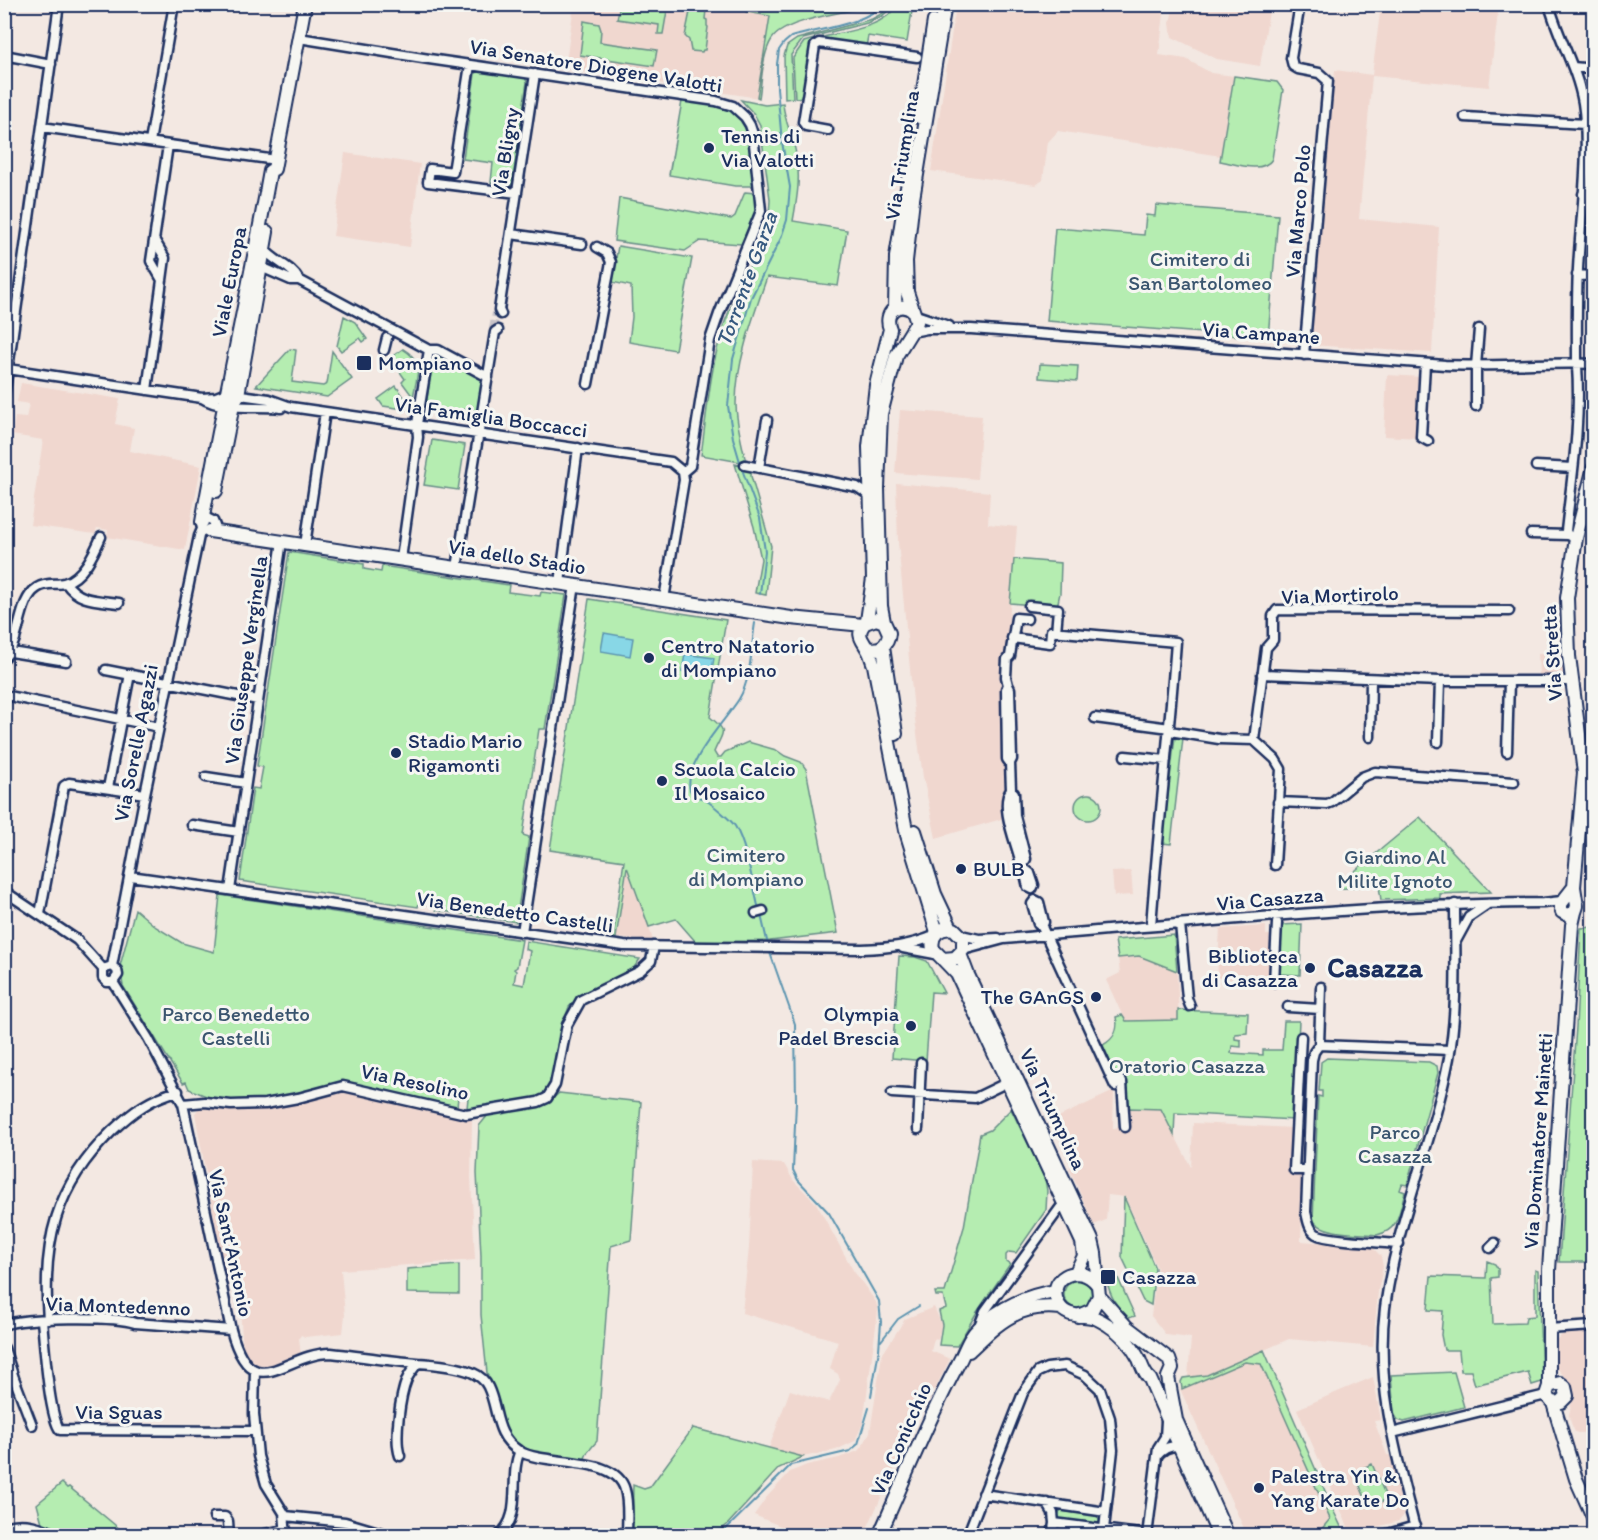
<svg xmlns="http://www.w3.org/2000/svg" width="1598" height="1540" viewBox="0 0 1598 1540" font-family="Itim,sans-serif">
  <rect width="100%" height="100%" fill="#f3e8e2"/>
  <filter id="ink" filterUnits="userSpaceOnUse"><feTurbulence type="fractalNoise" baseFrequency=".0167" numOctaves="2"/><feDisplacementMap in="SourceGraphic" scale="12" xChannelSelector="R" yChannelSelector="G"/><feConvolveMatrix kernelMatrix="1 2 1 2 8 2 1 2 1" color-interpolation-filters="sRGB"/></filter>
  <g filter="url(#ink)">
    <path fill="#f0d7cf" d="M574 5H868L860 8 796 24 778 33 771 40 766 55 759 98 565 69Z
      M956 5H1165L1159 55 1186 59 1211 73 1234 76 1221 156 1058 131 1048 142 1043 180 1036 185 931 171Z
      M1174 5H1270L1260 66 1217 59 1172 37 1170 23Z
      M1381 5H1499L1489 87 1372 76 1359 219 1439 227 1432 353 1311 345 1335 70 1372 75Z
      M345 153 420 164 410 247 333 236Z
      M1387 375 1422 377 1418 438 1384 436Z
      M21 383 120 399 115 424 134 428 130 451 201 466 185 550 107 537 108 530 97 528 95 534 30 525 43 440 12 435 15 417 26 418 29 404 17 402Z
      M900 410 982 416 977 479 895 473Z
      M896 483 990 492 988 524 1017 527 1004 679 1005 818 936 838 923 777 914 712 898 542Z
      M1538 653H1561L1563 675H1539Z
      M627 866 649 927 653 941 616 938Z
      M1131 871 1133 895 1114 896 1112 872Z
      M1266 926V935H1271L1269 981 1217 978 1220 929Z
      M1139 956 1177 971 1179 1020 1125 1021 1106 980 1120 973 1118 958Z
      M339 1089 351 1090 472 1120 471 1178 475 1260 341 1270 345 1315 343 1333 305 1337 301 1335 299 1338 301 1355 290 1360H280V1365L259 1366 246 1358 243 1352 238 1278 225 1279 195 1113 201 1106 205 1105 256 1109 281 1107Z
      M1114 1091 1113 1129 1127 1122 1128 1108 1161 1109 1191 1167 1193 1123 1294 1128 1292 1175 1303 1176 1301 1241 1371 1246 1381 1256 1383 1267 1378 1291 1373 1347 1289 1339 1207 1375 1188 1377 1191 1338 1166 1335 1151 1316 1157 1268 1125 1197 1108 1195 1106 1220 1094 1225 1069 1168 1073 1166 1052 1120Z
      M753 1162 784 1164 793 1180 816 1203 853 1270 876 1302 878 1311 863 1423 855 1441 836 1450 803 1457 769 1448 790 1390 829 1402 840 1380 838 1374 830 1369 838 1341 742 1313 749 1248Z
      M934 1307 942 1325 938 1340 934 1339 931 1351 950 1359 935 1389 930 1391 864 1535H802L754 1515 766 1498 790 1472 807 1465 839 1458 858 1451 865 1442 870 1432 882 1355 905 1319Z
      M1593 1331V1432L1578 1433 1575 1432 1571 1423 1569 1415 1573 1396 1570 1383 1557 1368V1339L1564 1333Z
      M1245 1362 1261 1364 1330 1519 1320 1531 1310 1535H1247L1180 1389Z
      M1373 1377 1381 1420 1374 1421 1387 1455H1390L1404 1515 1399 1521 1351 1534 1297 1409Z"/>
    <path fill="#b5edb1" stroke="#688e88" stroke-width="1.5" d="M620 4 668 5 663 34H658L659 25 617 19Z
      M890 4 895 5 882 16 867 23 803 39 791 55 793 98 785 99 784 56 787 46 797 39 872 19 883 13Z
      M747 5V4L868 5 860 8C838 14 785 20 772 39 762 54 762 80 759 98L757 97 770 16 746 12Z
      M898 5H913L907 42 868 36 866 47 819 38C846 31 881 29 898 5Z
      M691 7 706 10 705 19 707 20V26L708 27 705 50H703L702 52 691 51 689 40 685 36Z
      M584 21 599 24 601 30 600 42 657 50 654 66 580 55Z
      M814 39 810 45 804 97 795 98 793 58 804 42Z
      M479 71 525 78 527 82 512 185 491 182 493 163 463 159 475 74Z
      M1234 76 1277 82 1283 90 1272 159C1263 174 1236 164 1220 161Z
      M741 100 765 105 783 103C784 121 793 136 796 154 801 176 797 199 793 221L847 230 838 286 767 277C754 315 736 362 736 403 736 423 742 443 746 463L701 455C707 413 710 368 723 328 734 291 771 234 770 199L760 125 754 114Z
      M682 101C695 103 711 103 724 107 754 118 751 160 754 186H735L669 175Z
      M745 192 755 193V215L741 244 700 241 685 251 614 241 619 198 731 219 735 216Z
      M1156 205 1278 215 1268 338 1047 321 1055 228 1144 235 1146 215 1155 216Z
      M618 246 692 258 675 350 629 342 632 317 631 286 612 282Z
      M344 316 355 322 367 339 363 342 360 338 341 351 337 346Z
      M290 349 296 350 292 382 323 386 327 384 332 351 352 379 327 397 256 386Z
      M403 349C425 362 417 375 413 397L402 382 405 379 390 358Z
      M439 357 482 378 477 411 464 409 463 418 428 412 429 405H426L433 361Z
      M1040 364 1078 366 1077 381 1039 378Z
      M396 386 412 408 411 410 383 406 378 399Z
      M432 440 465 445 458 490 424 485Z
      M735 464 752 468 751 476 771 546 766 595 755 593 761 559 754 527Z
      M289 552 364 564V569L381 572 382 566 509 585 508 592 540 596 541 592 566 595 545 729H539L523 835 529 837 516 922 436 910V906L419 903 418 907 240 881 253 788 259 789 263 767 257 766Z
      M1014 559 1061 563 1060 593 1057 607 1010 603Z
      M589 599 726 620 710 717C730 733 722 732 714 752L717 757H721L725 752 748 742 776 750 785 756 801 762 806 769 838 933 770 941 696 942 676 919 649 927 627 867 616 938H613L624 861 550 850Z
      M1175 737 1183 738 1171 844 1162 843Z
      M1075 807a13 13 0 1 1 26 0a13 13 0 1 1-26 0Z
      M1420 817 1491 892 1440 894V898L1381 900 1379 886 1371 885 1339 889V884Z
      M220 895 522 940 517 967 514 969 516 971 514 983 524 985 530 951 525 949 526 941 640 959 633 969 606 986 582 994 569 1007 559 1033 551 1085 544 1094 534 1098 479 1109 467 1108 468 1098 458 1097 457 1107 345 1081 271 1099 216 1100 189 1089 186 1082 183 1083 123 986 120 966 135 909 156 927 182 943 214 952Z
      M1302 924 1300 975 1278 974 1280 925Z
      M1593 927V1262H1559L1576 1027 1581 928Z
      M1174 935 1177 971 1139 956 1118 958 1115 940Z
      M899 956 915 957 927 961 944 993 931 992 926 1061 892 1058Z
      M1178 1010 1248 1013 1247 1033 1235 1034V1039L1241 1040V1047L1232 1046 1231 1053 1263 1055V1050H1282L1284 1021H1299L1294 1120 1175 1113 1174 1135 1161 1109 1128 1108 1126 1120V1077L1116 1075 1103 1045C1114 1039 1119 1029 1116 1017L1122 1015 1126 1021 1178 1020Z
      M1327 1058 1429 1062 1437 1066 1438 1073 1407 1185 1402 1184 1400 1190 1405 1192C1399 1211 1400 1230 1377 1235 1360 1233 1323 1235 1313 1220L1318 1096 1322 1097V1091H1319L1321 1062Z
      M559 1093 641 1102 631 1240 611 1246 597 1441 587 1453 584 1461 531 1451 513 1441 503 1423 487 1373 481 1315V1256L477 1173 479 1126 488 1115 549 1102Z
      M1011 1109 1045 1179 1047 1191 1046 1210 1016 1253 1009 1252 1006 1255V1261L1010 1264 977 1312 957 1346 939 1345 942 1325 939 1311 946 1308 943 1296H936L935 1292H945L964 1227 980 1134 990 1130Z
      M1124 1197 1155 1268 1151 1305 1143 1301 1122 1257Z
      M1487 1261 1495 1264 1498 1269V1277L1491 1278 1493 1324 1525 1323 1526 1317 1535 1316V1270L1538 1271 1542 1382 1532 1385 1528 1372 1475 1385 1471 1371H1461L1459 1350H1444L1441 1335 1443 1311 1428 1310 1431 1276 1486 1278Z
      M459 1265V1294L407 1293V1269Z
      M1117 1276 1135 1316 1129 1318C1117 1307 1110 1297 1107 1281Z
      M1064 1294a14 14 0 1 1 28 0a14 14 0 1 1-28 0Z
      M1264 1350 1335 1514 1345 1535H1310L1320 1531 1330 1519 1261 1364 1245 1362 1182 1389 1181 1382 1183 1378 1207 1375Z
      M1454 1372 1464 1407 1404 1422 1398 1420 1394 1414 1391 1375Z
      M693 1428 803 1457 779 1468 727 1525 714 1535H632L633 1485 644 1489 650 1487Z
      M1372 1464 1387 1499 1369 1507 1354 1472Z
      M62 1483 67 1488 69 1487 121 1530 111 1535H69L42 1523 37 1504Z
      M1061 1511 1097 1516 1100 1521 1096 1525 1060 1520 1057 1516Z"/>
    <path fill="#88d7e6" stroke="#5c94b0" stroke-width="1.5" d="M604 633 633 638 630 656 601 651Z
      M685 654 714 658 711 676 682 672Z"/>
    <g fill="none" stroke-linecap="round" stroke-linejoin="round">
      <path stroke="#5c94b0" stroke-width="2" d="M760 594 765 551 760 518 743 472 733 438 728 406 733 359 751 298 781 238 787 220 790 187 782 142 777 88V64L779 50 784 43 791 37C817 29 865 25 883 4
        M755 623C751 647 752 677 739 699 726 720 683 763 690 790 693 798 698 796 704 799 711 803 731 820 735 826 747 846 753 886 759 910
        M761 915 768 945
        M769 950 795 1024 796 1102 793 1170 798 1180 829 1213 879 1301 881 1322 879 1350 871 1396
        M881 1341 898 1319 919 1306
        M719 1536 791 1465 850 1451 858 1444 869 1408"/>
      <path stroke="#c8c3c8" stroke-width="8" stroke-dasharray="8 4" stroke-linecap="butt" d="M493 329 496 313"/>
      <g stroke="#1b2f5e" stroke-width="13">
        <path id="street" d="M1300 4 1291 58 1293 66 1298 69 1319 73 1328 81 1304 355
          M1549 4C1558 38 1577 68 1583 103 1590 149 1582 207 1579 253 1576 290 1577 326 1577 363
          M299 38 429 59 716 101 733 106 745 117 750 125 753 134 761 211 719 314 710 340 690 466 683 472 684 480 664 599
          M4 55 51 64
          M470 65 453 172 430 169 428 182 517 193
          M1573 67 1594 69
          M1465 117 1585 124
          M42 127 276 160
          M828 130 806 126 803 122 815 46 819 43 917 57
          M150 142 174 4
          M1583 194 1594 195
          M511 234 582 244
          M264 249C274 262 292 266 299 280
          M261 267 291 280H299L429 350H438L488 377
          M1577 275 1594 276
          M162 280 151 261 168 145
          M501 314 499 310 535 74
          M916 315 949 326
          M912 332 927 329H971L1445 365C1495 367 1544 362 1594 364
          M384 350 387 338
          M1425 364 1421 437 1428 441
          M8 369 202 398 216 397 226 393 269 399 291 407 671 462 683 472
          M588 384 611 262 607 253 597 247
          M147 390 165 258 155 241
          M4 397 59 4
          M202 398C221 411 259 405 281 408
          M1476 406V366L1479 329
          M745 465 857 487 869 495
          M1536 466 1573 468
          M759 468 767 420
          M1531 534 1568 535
          M1576 538 1568 535 1566 531C1572 476 1581 422 1577 366
          M305 545 325 412
          M401 559 418 437 417 424 429 350
          M457 568 495 332 498 330
          M66 583C79 602 98 600 119 603
          M560 583 578 448
          M1029 606 1058 609 1056 632
          M1012 638 1050 643 1051 631 1176 642C1169 737 1158 831 1151 926
          M11 652 66 661
          M4 658C22 641 17 601 37 588 45 582 56 585 64 583 83 578 94 553 101 537
          M106 670 258 700
          M1262 674 1440 681H1571
          M1008 685 1010 689 1012 759 1010 763 1007 759 1006 689Z
          M1008 685 1006 677 1007 659 1010 656 1016 618 1027 619
          M4 695 159 727
          M1095 718 1170 728
          M1170 731 1219 739 1254 740 1275 759 1281 769 1275 865
          M1370 737 1371 679
          M1254 740 1266 648 1273 640V616L1277 610 1509 611
          M1438 742 1440 681
          M1507 752 1509 681
          M1125 756 1166 760
          M1010 763 1011 790
          M1584 774 1594 788
          M206 777 246 783
          M108 788 130 674
          M1011 790 1014 793 1015 816 1026 859 1024 862 1020 860C1016 843 999 804 1011 790Z
          M1278 802 1327 804 1332 802 1362 777 1375 772 1514 782
          M192 825 239 832
          M1026 870 1030 873 1034 885 1032 889 1028 887 1025 874Z
          M130 876 624 946 862 949C888 948 910 946 934 936
          M230 890 282 541
          M4 891 77 940 103 969
          M756 913 763 911
          M40 914 64 786 69 783 145 794
          M1180 924 1187 998 1190 1006
          M1042 927 1044 922 1039 902 1035 900 1032 904 1038 924 1042 927 1115 1086
          M522 932 575 585
          M961 935 979 939 998 938
          M1456 941 1469 917 1488 904
          M903 948 935 954
          M963 950 1004 939 1027 937C1199 923 1370 904 1543 903L1562 901
          M112 966 103 969V978L107 982H113L148 1038 183 1104 231 1330C253 1408 283 1353 331 1353 359 1356 388 1361 417 1363 434 1364 455 1366 471 1372 478 1375 485 1380 488 1387 499 1410 494 1435 519 1451 546 1467 616 1454 625 1490 629 1504 627 1521 627 1536
          M112 966 145 794 199 536 202 529 201 523 207 518 213 521 215 526 212 531 208 532 202 529
          M112 966 117 970 118 975 113 982
          M1274 982 1277 923
          M1321 987 1319 1045 1314 1052 1312 1060 1306 1212C1308 1221 1309 1229 1316 1234 1328 1241 1382 1242 1399 1244
          M1288 1007 1320 1009
          M1301 1037 1294 1170H1306
          M1319 1045 1450 1050
          M1112 1078 1119 1079 1122 1082 1125 1127
          M892 1093 975 1098 1008 1082
          M183 1104 205 1102 231 1105 265 1104 298 1098 343 1086 466 1114 538 1102 547 1098 555 1085 567 1025 581 1000 640 971 651 961 654 946
          M918 1129 921 1063
          M1490 1248 1495 1243
          M42 1320C44 1341 49 1417 60 1430L255 1431
          M48 1320C42 1243 55 1186 112 1131 132 1112 151 1098 178 1091
          M4 1325C24 1317 114 1316 135 1323L231 1330
          M979 1326 985 1311 1060 1208 1066 1205
          M1548 1329 1594 1326
          M4 1348 14 1378 32 1425
          M255 1370 254 1414 258 1456 266 1484 284 1513 286 1536
          M1392 1433 1546 1395
          M400 1456C394 1439 400 1396 407 1379 409 1374 414 1368 418 1363
          M1157 1456C1163 1449 1168 1446 1178 1446
          M983 1494 1106 1512
          M1047 1503 1053 1513 1054 1523 1147 1535
          M285 1516 345 1522 392 1536
          M214 1517H225L228 1521 229 1536
          M4 1527C24 1520 42 1527 60 1536
          M257 1536 286 1529
          M498 1536C524 1517 508 1477 520 1451
          M967 1536 1023 1393 1038 1372 1047 1368 1065 1366 1085 1375 1100 1389 1110 1418 1113 1450 1104 1529
          M1052 1536 1054 1523
          M1147 1536 1158 1448 1165 1437 1166 1421
          M1381 1536 1415 1526
          M1417 1536C1398 1462 1375 1385 1385 1308 1396 1223 1433 1142 1449 1058 1458 1007 1455 956 1455 904"/>
      </g>
      <g stroke="#1b2f5e" stroke-width="16">
        <path id="secondary" d="M919 117 934 21
          M895 308 896 257 910 169
          M216 491 233 405 238 395 267 232
          M202 522C223 405 249 289 270 171L274 169 305 4
          M210 531 791 618 863 625
          M867 621 873 578 869 447 876 385 890 329C883 312 899 300 913 311
          M884 622 876 619 865 623C855 635 863 640 868 650 871 655 872 661 874 665L907 835 937 932
          M883 647 896 734
          M868 648C879 651 888 646 889 633L884 622 881 606 878 488 881 414 896 356 917 322 907 292 906 261 913 199 945 4
          M915 831 935 894 951 928
          M1574 887 1560 905 1562 912 1568 915 1575 912 1577 906 1574 887 1584 773 1569 656 1567 598 1576 538 1594 467
          M960 954 968 975 1092 1240 1095 1253 1099 1296 1092 1310 1078 1316
          M943 959 955 958 963 950V938L954 929C940 926 930 935 933 949L957 974 1082 1242 1084 1256 1076 1272
          M1097 1284C1078 1260 1044 1280 1059 1305 1066 1317 1080 1315 1092 1317 1097 1318 1103 1322 1108 1325 1121 1333 1132 1346 1139 1359 1142 1366 1144 1374 1150 1379L1219 1536
          M1099 1296 1127 1327 1169 1359 1172 1368 1168 1377 1176 1420 1228 1536
          M969 1351C998 1323 1017 1303 1061 1308
          M1549 1386V1270L1572 925 1575 912
          M1553 1403 1561 1402 1567 1396 1565 1387 1560 1383 1549 1386 1546 1395 1553 1403 1576 1479 1594 1519
          M879 1536C905 1478 928 1419 958 1364 965 1352 968 1338 979 1328 999 1308 1028 1295 1056 1291"/>
      </g>
      <use href="#street" stroke="#f6f6f2" stroke-width="8"/>
      <use href="#secondary" stroke="#f6f6f2" stroke-width="12"/>
    </g>
  </g>
  <g fill="#1b2f5e" stroke="#f6f6f2" stroke-width="2">
    <circle cx="709" cy="148" r="6"/>
    <rect x="356" y="355" width="16" height="16" rx="3"/>
    <circle cx="649" cy="658" r="6"/>
    <circle cx="396" cy="753" r="6"/>
    <circle cx="662" cy="781" r="6"/>
    <circle cx="961" cy="869" r="6"/>
    <circle cx="1310" cy="968" r="6"/>
    <circle cx="1096" cy="997" r="6"/>
    <circle cx="911" cy="1026" r="6"/>
    <rect x="1100" y="1269" width="16" height="16" rx="3"/>
    <circle cx="1259" cy="1488" r="6"/>
  </g>
  <g text-anchor="middle" stroke-width="6" stroke-linejoin="round" paint-order="stroke">
    <g font-size="21" fill="#1b2f5e" stroke="#f6f6f2">
      <text transform="translate(596 66) rotate(9)" y="7">Via Senatore Diogene Valotti</text>
      <text transform="translate(505 152) rotate(-81)" y="7">Via Bligny</text>
      <text transform="translate(902 155) rotate(-81)" y="7">Via Triumplina</text>
      <text transform="translate(1298 211) rotate(-85)" y="7">Via Marco Polo</text>
      <text transform="translate(229 282) rotate(-79)" y="7">Viale Europa</text>
      <text transform="translate(1261 333) rotate(4)" y="7">Via Campane</text>
      <text transform="translate(491 417) rotate(8)" y="7">Via Famiglia Boccacci</text>
      <text transform="translate(517 557) rotate(9)" y="7">Via dello Stadio</text>
      <text transform="translate(1340 595) rotate(-2)" y="7">Via Mortirolo</text>
      <text transform="translate(1552 653) rotate(-94)" y="7">Via Stretta</text>
      <text transform="translate(246 660) rotate(-82)" y="7">Via Giuseppe Verginella</text>
      <text transform="translate(136 743) rotate(-79)" y="7">Via Sorelle Agazzi</text>
      <text transform="translate(1270 899) rotate(-5)" y="7">Via Casazza</text>
      <text transform="translate(515 912) rotate(8)" y="7">Via Benedetto Castelli</text>
      <text transform="translate(415 1082) rotate(12)" y="7">Via Resolino</text>
      <text transform="translate(1053 1109) rotate(65)" y="7">Via Triumplina</text>
      <text transform="translate(1538 1141) rotate(-86)" y="7">Via Dominatore Mainetti</text>
      <text transform="translate(231 1243) rotate(78)" y="7">Via Sant'Antonio</text>
      <text transform="translate(118 1306) rotate(2)" y="7">Via Montedenno</text>
      <text x="119" y="1419">Via Sguas</text>
      <text transform="translate(901 1439) rotate(-66)" y="7">Via Conicchio</text>
    </g>
    <g font-size="21" fill="#1b2f5e" stroke="#f6f6f2" text-anchor="start">
      <text x="721" y="143">Tennis di<tspan x="721" dy="24">Via Valotti</tspan></text>
      <text x="378" y="370">Mompiano</text>
      <text x="661" y="653">Centro Natatorio<tspan x="661" dy="24">di Mompiano</tspan></text>
      <text x="408" y="748">Stadio Mario<tspan x="408" dy="24">Rigamonti</tspan></text>
      <text x="674" y="776">Scuola Calcio<tspan x="674" dy="24">Il Mosaico</tspan></text>
      <text x="973" y="876">BULB</text>
      <text x="1298" y="963" text-anchor="end">Biblioteca<tspan x="1298" dy="24">di Casazza</tspan></text>
      <text x="1084" y="1004" text-anchor="end">The GAnGS</text>
      <text x="899" y="1021" text-anchor="end">Olympia<tspan x="899" dy="24">Padel Brescia</tspan></text>
      <text x="1122" y="1284">Casazza</text>
      <text x="1271" y="1483">Palestra Yin &amp;<tspan x="1271" dy="24">Yang Karate Do</tspan></text>
    </g>
    <g font-size="21" fill="#3a556f" stroke="#f6f6f2">
      <text x="1200" y="266">Cimitero di<tspan x="1200" dy="24">San Bartolomeo</tspan></text>
      <text x="746" y="862">Cimitero<tspan x="746" dy="24">di Mompiano</tspan></text>
      <text x="1395" y="864">Giardino Al<tspan x="1395" dy="24">Milite Ignoto</tspan></text>
      <text x="236" y="1021">Parco Benedetto<tspan x="236" dy="24">Castelli</tspan></text>
      <text x="1187" y="1073">Oratorio Casazza</text>
      <text x="1395" y="1139">Parco<tspan x="1395" dy="24">Casazza</tspan></text>
    </g>
    <g font-size="22" font-style="italic" fill="#365980" stroke="#f6f6f2">
      <text transform="translate(746 279) rotate(-70)" y="8">Torrente Garza</text>
    </g>
    <g font-size="27" font-weight="bold" fill="#1b2f5e" stroke="#f6f6f2">
      <text x="1375" y="977">Casazza</text>
    </g>
  </g>
  <rect width="1598" height="1540" fill="none" stroke="#f6f6f2" stroke-width="24"/>
  <rect x="12" y="12" width="1574" height="1516" fill="none" stroke="#1b2f5e" stroke-width="2" filter="url(#ink)"/>
</svg>
